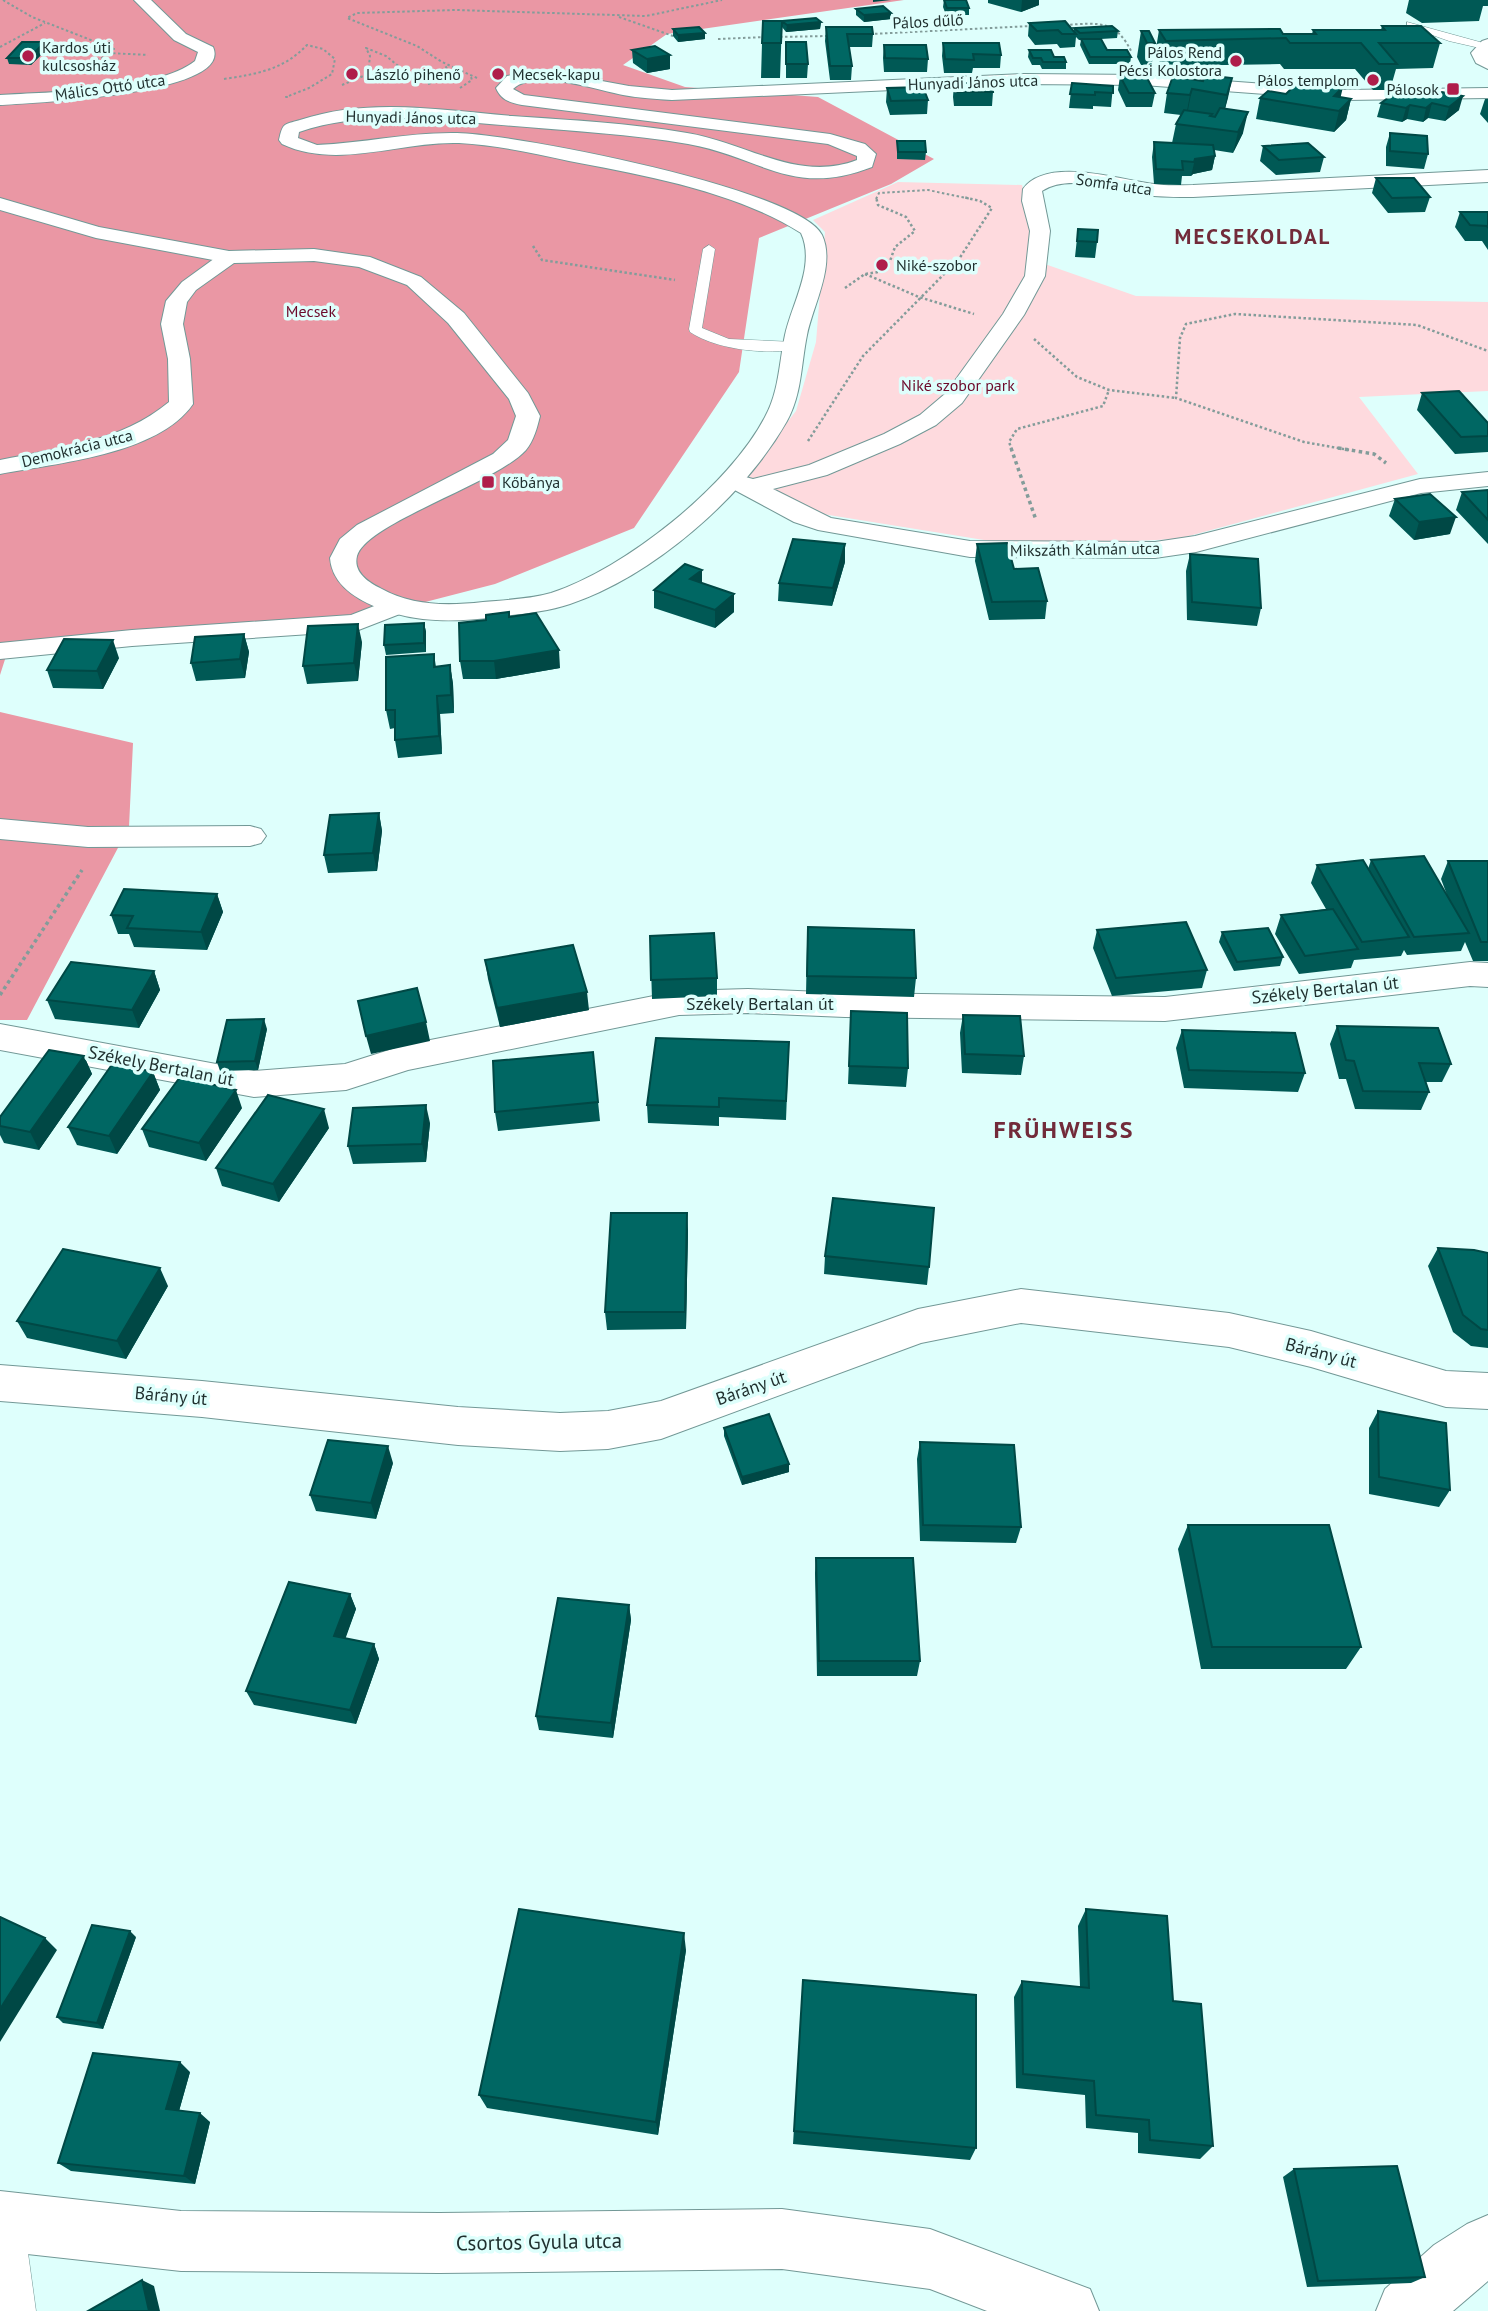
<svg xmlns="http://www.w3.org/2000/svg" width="1488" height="2311" viewBox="0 0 1488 2311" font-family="'PT Sans',sans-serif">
  <rect width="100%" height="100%" fill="#defffc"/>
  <path fill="#fedade" d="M898 182 1022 185 1042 263 1136 296 1488 302V391L1359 397 1418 474 1178 539 1021 546 804 511 743 479 796 411 816 342 825 232 813 220Z"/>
  <path fill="#ea97a4" d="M0 0H904L667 34 623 65 685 87 818 97 934 159 891 184 759 238 739 372 634 528 495 584 340 624 8 650 0 675Z
    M0 712 133 743 129 827 27 1020H0Z"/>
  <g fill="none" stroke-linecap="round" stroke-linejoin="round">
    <g stroke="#729896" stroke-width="1">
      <path id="lane" d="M1407 22 1487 44 1488 47 1484 49 1449 41 1407 26Z
        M709 245 715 249 702 328 729 339 794 342 799 343V349C767 355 717 350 690 332L689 329 703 249Z
        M6 2206 19 2211 24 2224 36 2311H0V2209Z"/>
    </g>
    <g stroke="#729896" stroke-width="2">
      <path id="street" d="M134 0H151L186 34 213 47C235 95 27 103 0 105V95C49 92 157 91 195 61L198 52 174 40Z
        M1488 170V182L1193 197C1180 197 1167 197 1154 196 1123 192 1069 172 1042 191L1050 231 1045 276 1024 315 962 403 936 425 900 444 827 475 773 489 831 518 970 541 1155 542 1195 536 1420 479 1488 472V486L1421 493 1196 552 1155 558 970 557 818 530 794 522 729 487 726 482 729 477 738 475 753 479 809 465 884 434 920 415 946 393 1003 314 1025 276 1030 231 1022 201 1023 189C1047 156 1120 180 1154 184 1167 186 1180 185 1193 185Z
        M0 198 99 227 229 251 236 253 239 257 236 261 229 263 96 238 0 210Z
        M395 598 405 600 409 606 405 612 356 631 132 646 0 659V643L132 630 351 615Z
        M0 819 88 827 250 826 261 829 266 836 261 843 250 846 88 847 0 839Z
        M1470 962 1488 963V987L1470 986 1165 1021 845 1017 748 1013 679 1015 408 1070 346 1090 254 1097 0 1050V1024L254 1071 345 1064 405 1045 679 991 748 989 845 993 1165 997Z
        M1021 1289 1229 1313 1311 1331 1446 1371 1488 1373V1409L1446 1407 1311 1367 1229 1347 1021 1323 921 1343 661 1439 608 1449 560 1451 458 1445 202 1417 0 1401V1365L202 1381 458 1407 560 1413 608 1411 661 1401 918 1309Z
        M0 2191 181 2211 439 2213 782 2209 930 2229 1090 2289 1099 2311H987L930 2289 782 2269 439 2273 181 2271 0 2251Z
        M1488 2215V2281L1453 2311H1376L1385 2289 1434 2245 1467 2224Z"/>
    </g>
    <g stroke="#729896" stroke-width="2">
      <path id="secondary" d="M1488 39V69L1476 63 1471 53 1482 41Z
        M542 70 629 86 672 90 1024 74 1143 75 1346 90 1488 88V98L1346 100 1143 85 1024 84 672 100C656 99 639 98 623 95 596 90 535 68 513 89L524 95 830 134 865 144 876 154 872 167C792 198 761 157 688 144 631 134 572 131 514 126 442 121 369 108 299 132L298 138 317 145C364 143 410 132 457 133 514 134 800 189 822 235 836 265 813 305 807 335 801 364 802 394 787 421 744 497 653 576 570 604 546 612 520 614 495 617 456 622 418 623 381 609 357 600 332 585 330 558L340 539 357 525 493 454 508 440 516 416 509 399 448 323 407 285 359 267 314 261 234 263 196 290 187 302 183 324 190 359 193 404C158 455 56 463 0 474V460C60 448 121 442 169 402L168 359 161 324 166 301 182 282 222 253 229 251 314 249 370 257 421 277 464 313 528 393 540 416C537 428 534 440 526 450 495 484 366 523 357 556 353 572 368 582 380 588 412 606 447 606 483 602 505 600 530 599 551 593 625 569 729 486 765 417 779 392 779 363 785 335 792 303 816 265 801 233 737 192 644 175 569 161 533 153 496 145 459 143 401 141 337 170 282 144L279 140C280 136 281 128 285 125 288 123 296 121 300 120 368 97 442 110 512 116 570 120 629 123 687 133 745 142 798 183 857 160V156L828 144 522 105C509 102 501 100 496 88L507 76Z"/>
    </g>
    <path stroke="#839c9a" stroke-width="2" stroke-dasharray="2.5 2.5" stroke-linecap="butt" d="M3 0 32 17 114 49 102 58 81 65
      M619 17 673 36
      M1065 25C1098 23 1116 19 1132 53
      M870 34 1032 26
      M775 37 829 36
      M718 39 766 37
      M0 47 45 23
      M108 53 148 55
      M477 78 442 62 417 46 347 18 357 13 456 10 646 16 722 0
      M224 79C257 74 283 70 307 45L323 49 335 59 332 74 309 88 286 97H289
      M428 84 445 79 449 73 445 65
      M342 85 368 74 370 56 366 48 386 56 407 73 395 84
      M460 88 472 80 471 77
      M876 199 879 193 928 190 971 199"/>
    <path stroke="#839c9a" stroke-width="2.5" stroke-dasharray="2.5 2.5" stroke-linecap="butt" d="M533 246 542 260 675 280
      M865 274 919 297 974 314
      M845 288 865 274 878 272 890 261 895 247 915 231 906 217 878 205 876 197
      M1034 339 1077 377 1109 390 1176 398
      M808 441 863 356 959 259 992 208 980 201 963 197
      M1012 450 1009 442 1017 429 1103 406 1109 390
      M1349 450 1304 442 1176 398 1180 338 1186 324 1235 314 1417 325 1488 351"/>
    <path stroke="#839c9a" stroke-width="3.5" stroke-dasharray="3.5 3.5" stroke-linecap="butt" d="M1011 448 1036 520
      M1338 448 1374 454 1386 463
      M0 995 82 870"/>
    <use href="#lane" fill="#fff" fill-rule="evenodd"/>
    <use href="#street" fill="#fff" fill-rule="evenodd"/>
    <use href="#secondary" fill="#fff" fill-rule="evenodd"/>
  </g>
  <path fill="#005955" d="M944 0 969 8V15H946L943 7Z
    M988 0H1039V5L1021 12 988 3Z
    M1409 0H1488V6H1483L1479 21 1422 23 1406 13Z
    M856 9 891 13V19L864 22 856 15Z
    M782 21 821 22 820 29 786 32 782 27Z
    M782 21 780 78H761L762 43Z
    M1029 23 1074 31V28L1118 31 1117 38 1101 39 1107 50 1131 57 1130 64H1089L1080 45 1081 40H1079L1076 37 1075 47 1060 48 1057 44 1035 45 1028 36Z
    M1382 26 1440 43 1433 68 1396 69 1390 90H1373L1355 69H1284L1280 64 1162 66 1155 55 1159 30 1283 34H1312L1313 30H1381Z
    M826 27 873 34 872 47H849L852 66 851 80H830L825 41Z
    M673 29 705 33V39L678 42 673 36Z
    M1141 31 1155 43 1151 69H1143L1137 57Z
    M786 42 808 64 807 78H786Z
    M943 43 1001 55 1000 68H973L972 73H944L942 56Z
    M884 45 928 59 927 72H884L883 58Z
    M47 49 31 65 9 64 7 58Z
    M632 50 670 69 647 73 633 63Z
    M1029 50 1054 57 1066 62V69H1042L1040 65H1032L1028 57Z
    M1120 76 1155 93 1152 107H1126L1118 90Z
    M1232 78 1225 109 1243 133 1233 153 1214 150 1215 156 1212 170 1193 174 1191 176H1182L1181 185 1154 184 1152 157 1154 142 1172 143 1176 124 1181 115 1164 113 1167 93 1203 81Z
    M954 83 993 92 992 106H954L953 97Z
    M1072 83 1113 86 1111 107 1093 106V109L1069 108Z
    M887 88 928 100 927 114 890 115 886 102Z
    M1417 92 1459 110 1445 121 1428 118 1423 122 1407 119 1402 122 1377 117 1381 103 1411 96Z
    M1286 94 1351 99 1346 120 1334 132 1256 119 1260 98Z
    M1485 99H1488V123L1480 114Z
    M1390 133 1428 154 1424 169 1386 166V147Z
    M897 141 926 152 925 160 897 159Z
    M1263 146 1324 157 1320 172 1276 175 1260 161Z
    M1376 178 1430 197 1425 212 1388 213 1372 193Z
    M1460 212H1488V250L1482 241H1465L1455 227Z
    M1078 229 1097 242 1095 258 1075 257Z
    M1422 393 1488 423V452L1455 454 1417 410Z
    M1488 490V544L1456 510 1462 492Z
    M1395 499 1450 534 1414 540 1389 516Z
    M977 544 1047 601 1045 619 989 620 975 561Z
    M1190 554 1261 608 1257 626 1187 620 1186 571Z
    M845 562 832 606 778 601 779 583Z
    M702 583 734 594V612L715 628 654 608V590Z
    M509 617 560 668 496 679H463L460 661 486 620Z
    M424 623 426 632V652L386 655 384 645Z
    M244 634 249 652 245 678 196 681 191 663Z
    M362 642 358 681 307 684 303 666Z
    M434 654 436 667 450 665 453 684 454 713 440 714 442 754 398 758 395 740V728L390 729 386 710Z
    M119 658 103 689 53 688 47 670Z
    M379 813 382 831 377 871 328 873 324 855Z
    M1371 860 1447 895 1441 879 1448 861H1488V961H1473L1465 942 1461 951 1407 955 1404 950 1401 956 1354 960 1351 968 1299 974 1275 934 1281 915 1326 909 1311 883 1317 865 1368 869Z
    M217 894 223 912 207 950 134 947 129 934H118L111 915Z
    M1097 930 1207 970 1202 988 1112 996 1093 948Z
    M1222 932 1283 957 1280 966 1234 971 1219 942Z
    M650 936 717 978V996L652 999Z
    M807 946 916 978 914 997 806 994Z
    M485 960 589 1010 500 1027 488 979Z
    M154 971 160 990 139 1028 55 1019 47 1000Z
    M851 1011 908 1068 906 1087 848 1084Z
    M963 1015 1024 1056 1021 1075 962 1073 960 1033Z
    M1337 1026 1451 1064 1442 1082H1426L1429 1092 1421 1110 1355 1109 1346 1079H1339L1330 1044Z
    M267 1029 258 1070 220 1071 217 1062Z
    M1182 1030 1305 1073 1298 1092 1184 1088 1176 1048Z
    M789 1042 786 1120 719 1117V1126L648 1123 647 1105Z
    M593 1052 600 1121 498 1131 495 1112Z
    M84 1056 92 1074 39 1150 4 1143 0 1135V1117Z
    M153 1072 160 1090 117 1154 77 1145 68 1127Z
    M242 1108 206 1161 149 1147 142 1129Z
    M430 1123 426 1162 353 1164 348 1146Z
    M329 1128 279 1202 222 1186 216 1168Z
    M688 1230 686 1329 607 1330 605 1312Z
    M1438 1248 1488 1253V1348L1471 1346 1453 1332 1428 1266Z
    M825 1256 929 1267 927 1285 824 1274Z
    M168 1286 126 1359 27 1338 17 1321Z
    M1378 1411 1450 1490 1439 1507 1369 1494V1428Z
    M724 1428 789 1472 742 1485 724 1436Z
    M920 1442 1021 1527 1016 1543 920 1541 917 1459Z
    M393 1463 376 1519 316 1511 310 1495Z
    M1188 1525 1361 1647 1346 1669H1201L1178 1549Z
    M816 1558 920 1661 917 1676H817L815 1573Z
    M350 1594 356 1609 345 1638 374 1644 379 1659 356 1724 254 1705 246 1691Z
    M629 1605 631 1620 613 1738 539 1730 536 1716Z
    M1086 1909 1173 2001 1213 2146 1200 2159 1138 2153V2133L1086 2128 1085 2095 1016 2088 1014 1997 1022 1981 1080 1987 1078 1926Z
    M136 1937 103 2029 63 2023 57 2017Z
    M686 1950 658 2135 487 2108 479 2095Z
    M803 1980 976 2148 970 2160 793 2144Z
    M190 2072 179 2111 210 2122 195 2184 71 2171 58 2163Z
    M1294 2169 1425 2277 1411 2283 1307 2287 1283 2177Z"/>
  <path fill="#004845" d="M873 0H891L873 2Z
    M1022 0H1039V5L1021 12Z
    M891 13V19L864 22V15Z
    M821 22 820 29 786 32 787 25Z
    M705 33V39L678 42V35Z
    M45 42 47 49 31 65 29 58Z
    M670 55V69L647 73V59Z
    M1232 78 1228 98 1223 116 1227 95Z
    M1343 87 1338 108 1334 96Z
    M1192 89 1188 110 1186 116 1190 95Z
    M1463 96 1459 110 1445 121 1449 107Z
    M1351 99 1346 120 1334 132 1339 111Z
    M1432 103 1428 118 1423 122 1426 108Z
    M1410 105 1407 119 1402 122 1406 108Z
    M1248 112 1243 133 1233 153 1238 132Z
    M1215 156 1212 170 1193 174 1191 176 1195 159Z
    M1456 517 1450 534 1414 540 1419 522Z
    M845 544V562L832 606 833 588Z
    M702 570V587L690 579Z
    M734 594V612L715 628V610Z
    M424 623 426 632V652L424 643Z
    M358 624 362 642 358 681 354 663Z
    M244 634 249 652 245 678 240 659Z
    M113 640 119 658 103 689 97 671Z
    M559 650 560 668 496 679 494 661Z
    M450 665 453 684 454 713 451 695Z
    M437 696 440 714 442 754 439 736Z
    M379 813 382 831 377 871 373 853Z
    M217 894 223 912 207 950 201 932Z
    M154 971 160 990 139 1028 132 1010Z
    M587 992 589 1010 500 1027 497 1008Z
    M264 1019 267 1029 258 1070 255 1061Z
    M426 1022 430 1041 371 1054 366 1036Z
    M84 1056 92 1074 39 1150 30 1132Z
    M153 1072 160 1090 117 1154 109 1136Z
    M236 1090 242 1108 206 1161 199 1143Z
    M426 1105 430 1123 426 1162 422 1144Z
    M324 1109 329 1128 279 1202 273 1184Z
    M687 1213 688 1230 686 1329 685 1312Z
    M160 1268 168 1286 126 1359 117 1341Z
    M388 1446 393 1463 376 1519 371 1503Z
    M789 1464V1472L742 1485V1477Z
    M350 1594 356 1609 341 1651 334 1636Z
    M629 1605 631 1620 613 1738 611 1723Z
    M374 1644 379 1659 356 1724 350 1710Z
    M130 1931 136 1937 103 2029 97 2023Z
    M684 1933 686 1950 658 2135 656 2122Z
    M45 1938 57 1950 0 2042V2009Z
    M180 2062 190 2072 177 2118 166 2109Z
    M200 2113 210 2122 195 2184 184 2176Z
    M142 2280 154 2286 160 2311H149Z"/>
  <path fill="#006763" stroke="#004845" stroke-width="2" d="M944 0H966L969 8H947Z
    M883 6 891 13 864 15 856 9Z
    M816 18 821 22 787 25 782 21Z
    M763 21H782L781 43H762Z
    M1065 21 1076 34H1062L1058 30 1037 31 1029 23Z
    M1112 26 1118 31 1080 33 1074 28Z
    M1382 26H1421L1440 43H1379L1397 64H1379L1361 43H1290L1286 38 1166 41 1159 30 1280 29 1283 34H1316L1313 30H1385Z
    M699 27 705 33 678 35 673 29Z
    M826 27H872L873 34H847L852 66H830Z
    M1141 31H1149L1155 43H1147Z
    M1081 39H1101L1107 50H1127L1131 57H1090Z
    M22 42H45L29 58H7Z
    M786 42H806L808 64H786Z
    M943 43H999L1001 55 973 54 974 60 945 59Z
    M884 45H926L928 59 885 58Z
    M655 46 670 55 647 59 632 50Z
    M1029 50H1051L1054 57H1064L1066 62H1043L1041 58H1033Z
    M1205 75 1232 78 1227 95 1192 89 1190 95 1167 93 1173 76 1203 81Z
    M1120 76H1146L1155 93H1129Z
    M1298 82 1343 87 1334 96 1351 99 1339 111 1260 98 1268 91 1286 94Z
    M954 83H992L993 92H955Z
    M1072 83 1113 86V93L1095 92V95L1070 94Z
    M923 87 928 100 891 101 887 88Z
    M1417 92 1437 96 1442 92 1463 96 1449 107 1432 103 1426 108 1410 105 1406 108 1381 103 1395 93 1411 96Z
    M1220 108 1248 112 1238 132 1176 124 1184 110 1212 114 1210 116 1215 117Z
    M1390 133 1427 136 1428 154 1390 151Z
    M897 141H925L926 152H898Z
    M1154 142 1213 145 1215 156 1195 159 1194 162 1182 161 1183 170 1156 169Z
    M1308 143 1324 157 1279 160 1263 146Z
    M1376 178H1414L1430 197 1392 198Z
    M1460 212H1488V228L1487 226 1470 225Z
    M1078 229 1098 230 1097 242 1077 241Z
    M1459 391 1488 423V436L1461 437 1422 393Z
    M1488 490V520L1462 492Z
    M1430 494 1456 517 1419 522 1395 499Z
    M793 539 845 544 833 588 779 583Z
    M1007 543 1014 569 1038 568 1047 601 992 602 977 544Z
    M1190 554 1258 559 1261 608 1192 602Z
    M685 564 702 570 690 579 734 594 715 610 654 590Z
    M509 612V617L536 613 559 650 494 661H460L459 623 486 620V615Z
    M424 623V643L384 645 385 625Z
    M358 624 354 663 303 666 308 626Z
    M244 634 240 659 191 663 195 637Z
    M64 639 113 640 97 671 47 670Z
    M434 654V667L450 665 451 695 437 696 439 736 395 740V710H386V657Z
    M379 813 373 853 324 855 330 815Z
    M1424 856 1469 933 1414 937 1371 860Z
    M1363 860 1409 937 1362 942 1317 865Z
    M1448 861H1488V942H1481Z
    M124 889 217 894 201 932 127 928 133 916 111 915Z
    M1333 909 1358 949 1305 956 1281 915Z
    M1186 922 1207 970 1116 978 1097 930Z
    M808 927 914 930 916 978 807 976Z
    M1268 928 1283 957 1237 962 1222 932Z
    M714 933 717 978 651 980 650 936Z
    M573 945 587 992 497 1008 485 960Z
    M71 962 154 971 132 1010 47 1000Z
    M417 988 426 1022 366 1036 358 1001Z
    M851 1011 907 1013 908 1068 849 1066Z
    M963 1015 1020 1016 1024 1056 965 1054Z
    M264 1019 255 1061 217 1062 227 1020Z
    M1337 1026 1438 1028 1451 1064 1419 1063 1429 1092 1363 1091 1354 1061 1346 1060Z
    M1182 1030 1295 1033 1305 1073 1189 1070Z
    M656 1038 789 1042 786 1101 719 1098V1107L647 1105Z
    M49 1050 84 1056 30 1132 0 1126V1117Z
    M593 1052 598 1102 495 1112 493 1061Z
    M113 1063 153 1072 109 1136 68 1127Z
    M180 1077 236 1090 199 1143 142 1129Z
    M268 1095 324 1109 273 1184 216 1168Z
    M426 1105 422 1144 348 1146 353 1108Z
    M833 1198 934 1208 929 1267 825 1256Z
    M611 1213H687L685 1312H605Z
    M1438 1248 1474 1250 1488 1253V1330L1481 1329 1463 1315Z
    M63 1249 160 1268 117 1341 17 1321Z
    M1378 1411 1446 1423 1450 1490 1379 1477Z
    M769 1414 789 1464 742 1477 724 1428Z
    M328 1440 388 1446 371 1503 310 1495Z
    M920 1442 1014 1445 1021 1527 923 1525Z
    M1188 1525H1329L1361 1647H1212Z
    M816 1558H913L920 1661H819Z
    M289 1582 350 1594 334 1636 374 1644 350 1710 246 1691Z
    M558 1598 629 1605 611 1723 536 1716Z
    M519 1909 684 1933 656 2122 479 2095Z
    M1086 1909 1167 1916 1173 2001 1201 2004 1213 2146 1150 2140 1149 2120 1096 2115 1094 2081 1023 2074 1022 1981 1089 1988Z
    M0 1917 45 1938 0 2009Z
    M92 1925 130 1931 97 2023 57 2017Z
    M803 1980 976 1995V2148L794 2131Z
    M93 2053 180 2062 166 2109 200 2113 184 2176 58 2163Z
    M1397 2166 1425 2277 1318 2281 1294 2169Z
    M142 2280 149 2311H88Z"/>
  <g fill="#af1d4a" stroke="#defffc" stroke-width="2.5">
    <circle cx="28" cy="56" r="7"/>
    <circle cx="1236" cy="61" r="7"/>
    <circle cx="352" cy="74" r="7"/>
    <circle cx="498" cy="74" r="7"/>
    <circle cx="1373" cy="80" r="7"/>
    <rect x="1446" y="82" width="14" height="14" rx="3.5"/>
    <circle cx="882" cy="265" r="7"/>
    <rect x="481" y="475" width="14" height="14" rx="3.5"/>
  </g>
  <g text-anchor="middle" stroke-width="7" stroke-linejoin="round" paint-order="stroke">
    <g font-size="16" fill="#1f2f2e" stroke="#defffc">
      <text transform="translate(928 21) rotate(-3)" y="6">Pálos dűlő</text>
      <text transform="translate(973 82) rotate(-2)" y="6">Hunyadi János utca</text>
      <text transform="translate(110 87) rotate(-8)" y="6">Málics Ottó utca</text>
      <text transform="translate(411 117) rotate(1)" y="6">Hunyadi János utca</text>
      <text transform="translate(1114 184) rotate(8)" y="6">Somfa utca</text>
      <text transform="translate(77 448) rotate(-14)" y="6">Demokrácia utca</text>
      <text transform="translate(1085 549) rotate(-1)" y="6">Mikszáth Kálmán utca</text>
    </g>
    <g font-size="16" fill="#1f2f2e" stroke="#defffc" text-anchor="start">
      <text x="42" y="53">Kardos úti<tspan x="42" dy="18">kulcsosház</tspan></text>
      <text x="1222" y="58" text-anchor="end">Pálos Rend<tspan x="1222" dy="18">Pécsi Kolostora</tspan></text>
      <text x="366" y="80">László pihenő</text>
      <text x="512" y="80">Mecsek-kapu</text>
      <text x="1359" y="86" text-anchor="end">Pálos templom</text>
      <text x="1439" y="95" text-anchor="end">Pálosok</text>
      <text x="896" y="271">Niké-szobor</text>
      <text x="502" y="488">Kőbánya</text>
    </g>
    <g font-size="16" fill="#6d092a" stroke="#defffc">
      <text x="311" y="317">Mecsek</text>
      <text x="958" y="391">Niké szobor park</text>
    </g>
    <g font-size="18" fill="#1f2f2e" stroke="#defffc">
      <text transform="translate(1325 990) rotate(-6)" y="6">Székely Bertalan út</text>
      <text x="760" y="1010">Székely Bertalan út</text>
      <text transform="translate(161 1066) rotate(11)" y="6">Székely Bertalan út</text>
      <text transform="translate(1321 1353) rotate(15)" y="6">Bárány út</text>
      <text transform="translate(751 1388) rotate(-19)" y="6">Bárány út</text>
      <text transform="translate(171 1396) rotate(5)" y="6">Bárány út</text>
    </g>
    <g font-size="21" font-weight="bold" letter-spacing="2" fill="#722b3a" stroke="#defffc">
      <text x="1253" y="244">MECSEKOLDAL</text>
    </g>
    <g font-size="21" fill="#1f2f2e" stroke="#defffc">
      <text transform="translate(539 2242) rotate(-1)" y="7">Csortos Gyula utca</text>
    </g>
    <g font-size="24" font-weight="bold" letter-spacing="2" fill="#722b3a" stroke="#defffc">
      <text x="1064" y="1138">FRÜHWEISS</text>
    </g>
  </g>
</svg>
